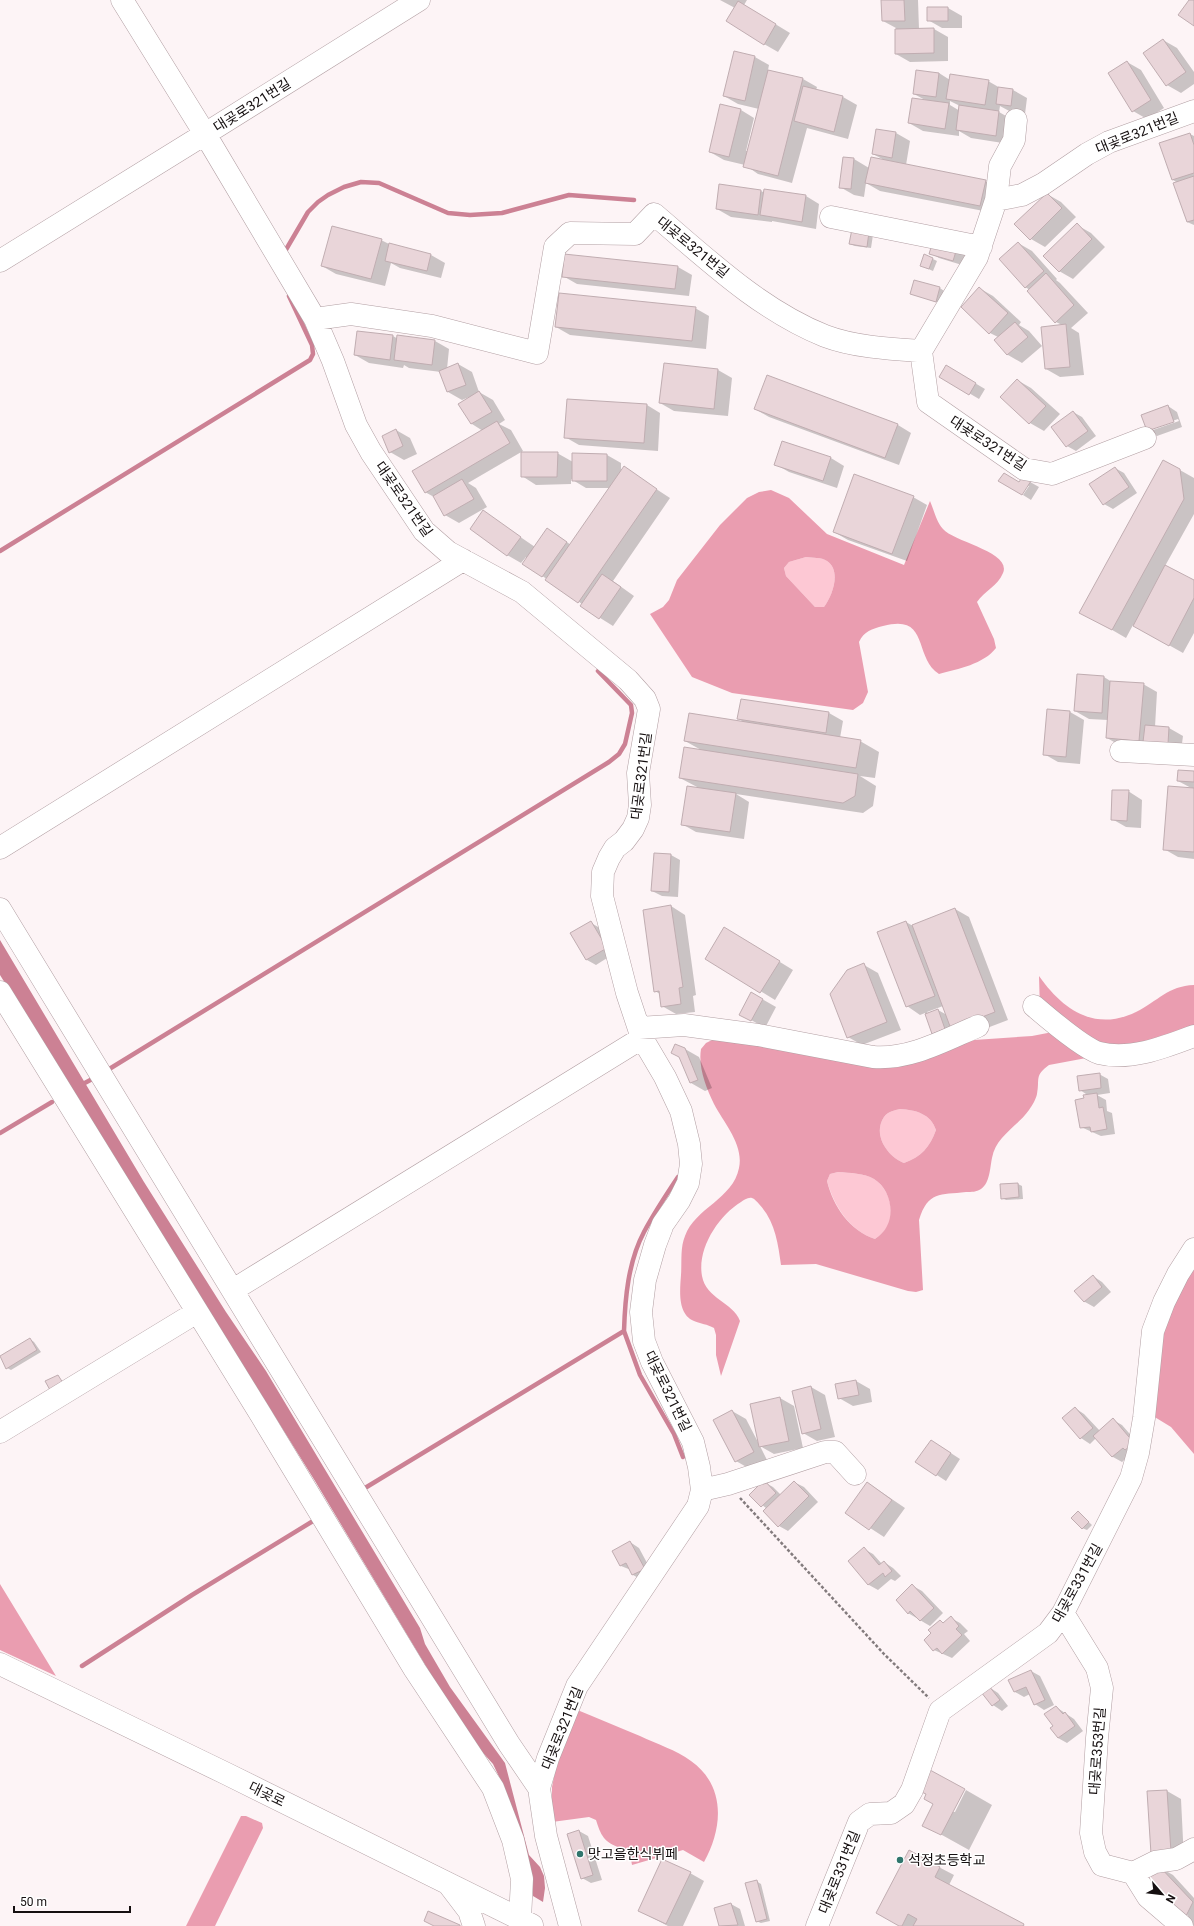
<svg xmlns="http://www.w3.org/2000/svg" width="1194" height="1926" viewBox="0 0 1194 1926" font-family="Roboto,'Noto Sans KR',sans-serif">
  <rect width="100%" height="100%" fill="#fdf4f6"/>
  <path fill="#fdc8d4" d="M806 557C813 558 821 557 827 561 842 571 832 596 824 607H815L786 576 784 568 789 562Z
    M900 1109C916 1110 931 1114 936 1130 930 1147 921 1157 904 1163 888 1157 872 1135 884 1117 887 1112 895 1110 900 1109Z
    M838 1172C850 1173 864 1173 874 1179 889 1188 895 1211 888 1226 885 1231 879 1236 875 1239 850 1231 834 1206 827 1181L830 1174Z"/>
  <path fill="#ea9db0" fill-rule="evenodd" d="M771 490 789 498 827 534 904 565 930 501C934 510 936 521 943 529 954 542 1012 552 1003 573 998 586 984 591 977 602L994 639 996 648C984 664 958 669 939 674 913 657 930 613 883 626 872 629 864 631 859 642L868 692 863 703 853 710 732 693 692 677 650 614 663 607 669 600 677 580 720 525 747 498 759 492ZM806 557C813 558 821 557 827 561 842 571 832 596 824 607H815L786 576 784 568 789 562Z
    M1039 976C1063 1010 1095 1032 1136 1012 1158 1001 1168 986 1194 985V1032L1129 1050 1049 1065C1034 1076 1040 1079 1037 1094 1036 1099 1032 1106 1029 1110 1017 1127 996 1136 992 1158 990 1167 990 1183 981 1189 976 1192 972 1192 966 1192 940 1195 928 1191 919 1220L923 1290 916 1292 908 1291 816 1264 781 1265C778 1243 775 1221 759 1204 757 1202 755 1199 752 1198 748 1197 744 1200 741 1202 718 1216 697 1249 702 1276 706 1299 733 1302 740 1321L721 1376 716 1355V1335L714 1328C707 1324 701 1324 694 1321 677 1314 680 1290 681 1275 682 1262 680 1248 685 1236 695 1208 733 1199 739 1168 744 1145 724 1123 714 1104 706 1088 698 1067 701 1049L706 1043 714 1039 924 1056 974 1040 1032 1036 1063 1030 1040 1011ZM900 1109C916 1110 931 1114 936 1130 930 1147 921 1157 904 1163 888 1157 872 1135 884 1117 887 1112 895 1110 900 1109ZM838 1172C850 1173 864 1173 874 1179 889 1188 895 1211 887 1226 885 1231 879 1236 875 1239 850 1231 833 1206 827 1181L830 1174Z
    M1194 1258V1454L1171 1427 1153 1416 1160 1331Z
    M0 1584 56 1676 0 1650Z
    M575 1709C597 1718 618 1727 640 1736 657 1744 676 1750 691 1761 726 1786 723 1828 704 1862L683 1850 632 1865C630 1844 615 1851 604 1838 600 1833 598 1826 596 1820L589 1817 552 1822V1787L557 1762Z
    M241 1816H246L262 1823 263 1828 215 1926H186Z"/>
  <path fill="#cc8194" d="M0 940 144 1182 226 1312 266 1371 420 1628 425 1644 450 1687 505 1763 529 1855 540 1867 544 1876 545 1888 543 1902 533 1896 531 1875 503 1785 493 1764 475 1744 445 1698 315 1481 0 975Z"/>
  <path fill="#0003" fill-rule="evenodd" d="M720 0H747L744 5 790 33 778 52 764 44 735 8Z
    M882 0H918L919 29H934L948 37V61L910 62 896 54V28L883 21Z
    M948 8 962 16V28H942L928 20Z
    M1163 40 1177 48 1194 72V84L1181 93 1167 85 1144 53Z
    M735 53 755 57 769 65 768 70 803 79 817 87 816 90 843 97 857 105 848 139 807 128 792 183 758 174 745 165 724 160 710 152 741 110 754 118 746 151H748L759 109 738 104 724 96Z
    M1127 62 1141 70 1164 108 1147 119 1133 111Z
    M939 73 950 80 988 81 1002 89 1013 90 1027 98 1025 114 1011 112 1000 106 999 112 1013 120 1009 144 971 138 959 131V136L923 131 909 123 927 101 914 94ZM950 101 960 106V111L950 105Z
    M896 133 910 141 906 165 985 181 999 189 994 213 880 191 866 183 864 197 854 195 840 187 843 158 854 159 869 168 886 161 873 154Z
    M1190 134 1194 136V225L1187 222 1178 183 1173 180Z
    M761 191 765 193 806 196 819 204 816 229 772 221V222L731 217 717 209Z
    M1047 194 1061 202 1076 217 1045 247 1031 239 1016 224Z
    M1077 225 1091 233 1105 247 1073 279 1059 271Z
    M852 230 873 235 871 248 855 246 850 244Z
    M381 240 389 244 431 255 445 263 441 278 400 268 391 263 385 286 336 274 322 266Z
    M933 242 965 254 962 265 939 258 930 253Z
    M1018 243 1032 251 1057 279 1056 280 1060 283 1088 313 1071 328 1079 333 1084 375 1060 377 1046 369 1062 325 1056 322 1030 290 1025 287Z
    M925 255 937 261 933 271 926 268Z
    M678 267 692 275 689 296 577 284 563 276Z
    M940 288 944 291 940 303 911 294Z
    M979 288 993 296 1021 322 1019 325 1029 331 1042 346 1022 363 1008 355 995 340 998 337 990 333Z
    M695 308 709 316 706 349 570 335 556 327Z
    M393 336 398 339V336L435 341 449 349 447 369 458 364 472 372 479 392 493 400 505 420 499 424 511 430 523 451 468 483 476 488 487 507 459 523 445 515 434 497 425 492 483 431 472 424 459 404 469 397 462 400 448 392 441 372 409 368 404 365 403 368 369 363 355 355Z
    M946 366 985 389 979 399 940 376Z
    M718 370 732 378 728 416 674 411 660 403Z
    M1017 380 1031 388 1060 414 1044 431 1030 423 1002 397Z
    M647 405 660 413 658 451 579 445 565 437Z
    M1168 406 1177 412 1182 427 1157 436 1148 430ZM1178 419 1179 421 1153 430V428Z
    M755 409 898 425 911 433 899 465 769 417Z
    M1073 412 1082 417 1096 436 1076 451 1067 446Z
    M396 430 410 438 417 454 404 460 390 452Z
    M557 453 573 462V454L607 455 621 463V472L624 468 670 498 613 581 634 596 613 626 581 606 582 604 524 563 527 558 526 557 521 563 507 555 484 512 535 547 561 538 571 545 610 488H586L571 479V484L536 485 522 476Z
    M831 458 844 466 837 488 789 472 775 464Z
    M1164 461 1194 478V514L1165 566 1194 581V633L1183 653 1133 625 1126 638 1095 620Z
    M1115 468 1124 473 1137 493 1113 509 1104 504Z
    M1023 478 1039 487 1031 500 1023 495 1029 486 1020 483Z
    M913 497 927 505 907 561 848 540 834 532Z
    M1078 675 1104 677 1112 682 1143 684 1157 692 1155 727 1169 728 1183 736 1181 751 1121 746 1107 738 1108 720 1089 719 1075 711Z
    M1070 712 1084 720 1080 764 1058 762 1044 754Z
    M829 713 843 721 840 738 860 741 879 752 875 778 860 776 876 786 873 806 863 813 736 794 749 802 744 839 696 832 682 824 699 788 680 778 703 751 685 741 745 723 739 719Z
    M1194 772V859L1178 857 1164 849 1193 789 1178 781Z
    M1128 791 1142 800 1141 828 1126 827 1112 819Z
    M671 855 680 860 678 897 662 896 652 891Z
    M671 906 685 915 696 995 693 996 695 1012 676 1014 662 1006 660 994 655 991 644 910Z
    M955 909 969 917 1008 1020 966 1036 947 1041 933 1033 925 1013 920 1015 907 1006 878 933 906 922 913 926ZM943 1006 947 1015 938 1010 928 1014 927 1012Z
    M591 923 600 928 615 953 596 965 587 960 572 934Z
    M739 937 793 970 775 1000 706 958Z
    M864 965 878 973 901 1030 862 1045 848 1037Z
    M762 999 776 1007 765 1028 741 1014Z
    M685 1049 699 1057 712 1088 705 1091 691 1083 681 1058Z
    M1099 1074 1108 1079 1110 1093 1097 1095 1106 1100 1107 1111 1112 1113 1115 1134 1101 1136 1081 1127 1085 1099 1089 1096 1080 1090Z
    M1018 1184 1022 1186 1023 1199 1006 1200 1002 1198Z
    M1093 1276 1102 1282 1111 1292 1094 1307 1085 1302 1075 1291Z
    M30 1339 34 1342 41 1352 11 1370 7 1368 1 1357Z
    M856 1381 870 1389 872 1402 853 1406 839 1398Z
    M811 1387 825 1395 835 1437 817 1441 803 1433Z
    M780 1398 794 1406 803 1448 774 1454 760 1446 767 1460 750 1469 736 1461 732 1411 746 1419 759 1444Z
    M1075 1408 1084 1414 1100 1431 1113 1420 1122 1425 1142 1448 1132 1453 1122 1462 1113 1457 1096 1438 1090 1444 1081 1438 1064 1419Z
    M940 1446 960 1459 946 1481 917 1462Z
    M764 1482 773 1487 781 1495 794 1482 804 1487 818 1502 788 1531 779 1526 767 1509 751 1495Z
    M868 1483 905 1508 884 1537 847 1513Z
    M1078 1512 1092 1525 1087 1530 1082 1528Z
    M630 1542 639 1548 653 1574 642 1580 633 1575 631 1570 621 1566Z
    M864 1549 873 1554 882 1564 884 1562 893 1568 901 1576 895 1581 891 1579 878 1590 869 1585 849 1561Z
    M913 1586 922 1591 943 1613 930 1626 908 1613Z
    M951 1618 960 1623 968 1631 964 1634 970 1641 952 1658 934 1650 933 1633 940 1621 944 1624Z
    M1031 1671 1040 1676 1054 1705 1044 1710 1035 1704 1030 1694 1024 1697 1015 1692Z
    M989 1687 998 1693 1008 1706 1002 1711 993 1705 983 1692Z
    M1056 1707 1074 1719 1083 1731 1067 1743 1058 1738 1054 1726Z
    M930 1772 952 1812H955L966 1790 992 1805 969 1850 924 1825 934 1804 927 1794Z
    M1167 1791 1181 1799 1184 1860 1166 1861Z
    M579 1831 588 1836 602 1880 591 1883 582 1878Z
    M910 1852 954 1875 949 1885 1025 1926H900Z
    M1159 1867 1173 1875 1194 1898V1926Z
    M690 1873 704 1881 683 1926H668L639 1911Z
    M756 1881 761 1884 770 1921 761 1923 756 1921Z
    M731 1904 740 1909 745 1926H720L715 1908Z"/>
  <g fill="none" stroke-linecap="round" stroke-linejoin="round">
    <path stroke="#cc8194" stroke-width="4.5" d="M284 253 308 212 318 202 328 195 344 187 361 182 379 183 448 213 470 215 502 213 569 195 634 200
      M0 551 310 360 313 354 312 345 289 296
      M106 1071 609 762 619 754 625 744 632 713 631 705 598 671
      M81 1085 96 1077
      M0 1133 52 1102
      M624 1331 640 1375 674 1434 683 1457
      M365 1488 624 1331C625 1299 628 1262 644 1232 654 1213 666 1195 678 1177
      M82 1666 192 1595 318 1518"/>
  </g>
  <path fill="#e9d5d9" stroke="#c0adb1" d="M881 0H904L905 21H882Z
    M1189 0H1194V26L1178 15Z
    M738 1 776 24 764 45 726 21Z
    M927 7H948V21H927Z
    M934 28V53L895 54V29Z
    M1163 39 1186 72 1166 86 1143 53Z
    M734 51 755 56 745 101 723 96Z
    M1127 61 1151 100 1132 112 1108 73Z
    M768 70 803 78 778 176 743 167Z
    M916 70 939 73 936 97 913 94Z
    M950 74 989 80 985 105 946 99Z
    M803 86 843 96 834 132 794 121Z
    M998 87 1013 89 1011 106 996 104Z
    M912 98 949 103 945 129 908 123Z
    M720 104 741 109 729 157 709 152Z
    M959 105 999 111 996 136 956 130Z
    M876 129 896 132 892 158 872 154Z
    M1190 133 1194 145V173L1172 180 1159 143Z
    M843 157 854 158 851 189 839 188Z
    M871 157 986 180 980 206 865 183Z
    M1194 176V220L1187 222 1173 183Z
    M719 184 761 190 758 215 716 209Z
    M764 189 806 195 802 222 760 215Z
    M1047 193 1062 208 1030 240 1014 224Z
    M1077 223 1092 239 1059 272 1043 256Z
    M332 226 382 239 371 279 321 266Z
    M852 229 869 232 867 247 849 244Z
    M933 241 957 248 953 261 929 254Z
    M1018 242 1044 271 1025 288 999 259Z
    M389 243 431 254 427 271 385 261Z
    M564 254 678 266 675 289 562 277Z
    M924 254 933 258 929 269 920 266Z
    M1046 273 1074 305 1055 323 1027 291Z
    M914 280 940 287 936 302 910 294Z
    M979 287 1008 313 989 334 961 307Z
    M559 293 696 307 692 341 555 327Z
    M1015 322 1028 337 1007 355 994 340Z
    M1066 324 1070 367 1045 369 1041 327Z
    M357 331 393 335 390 360 354 355Z
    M397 335 435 340 432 365 394 360Z
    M458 363 466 385 447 392 439 371Z
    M664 363 718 369 714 409 659 403Z
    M946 365 976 383 969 395 939 377Z
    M767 375 898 424 885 458 754 409Z
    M1017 379 1046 406 1029 424 1000 397Z
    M479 391 492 412 471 424 458 404Z
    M567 399 647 404 644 443 564 438Z
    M1168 405 1174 422 1147 431 1141 415Z
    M1073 411 1088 431 1066 447 1051 427Z
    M497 421 510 443 425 493 412 471Z
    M396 429 403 446 389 453 382 436Z
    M782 441 831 457 823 481 774 465Z
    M521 452H558L557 477H521Z
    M572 453 607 454V481H572Z
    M1163 460 1180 469 1184 499 1112 630 1079 613Z
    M624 466 657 489 578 603 545 580Z
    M1115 467 1129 487 1103 505 1089 484Z
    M1004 473 1019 482 1023 476 1031 481 1022 495 998 481Z
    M854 474 914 496 892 554 833 532Z
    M462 479 474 499 444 516 433 496Z
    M483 510 521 537 507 556 470 529Z
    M547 528 567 542 542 577 522 564Z
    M1165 565 1194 580V598L1169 646 1133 626Z
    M602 574 621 587 599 619 580 606Z
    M1077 674 1104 676 1102 713 1074 711Z
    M1110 681 1144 683 1139 741 1106 738Z
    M741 699 829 712 826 733 737 719Z
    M1047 709 1070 711 1066 757 1043 755Z
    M689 713 861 740 856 768 684 741Z
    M1145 725 1169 727 1168 744 1143 742Z
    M684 747 858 774 855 796 843 803 679 778Z
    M1178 770 1194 771V782L1177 781Z
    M687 786 736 793 730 832 681 825Z
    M1168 786 1194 788V852L1163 850Z
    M1112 790H1129L1127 821 1111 820Z
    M654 853 671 854 669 892 651 891Z
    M671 905 683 987 679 988 681 1004 661 1007 659 991 654 992 643 910Z
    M955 908 995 1012 951 1029 912 925Z
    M591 921 607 948 586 960 570 933Z
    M906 921 935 996 906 1007 877 932Z
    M724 927 780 961 760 993 705 959Z
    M864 963 887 1022 847 1038 830 994 847 970Z
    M751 992 763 999 751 1021 739 1015Z
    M938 1009 945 1029 932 1034 925 1014Z
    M675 1044 685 1048 698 1080 690 1083 679 1057 671 1053Z
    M1100 1073 1101 1088 1079 1091 1077 1076Z
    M1097 1093 1099 1108 1103 1107 1107 1129 1091 1132 1090 1127 1080 1128 1075 1100 1084 1098 1083 1095Z
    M1018 1183 1019 1197 1001 1199 1000 1184Z
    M1093 1275 1102 1287 1084 1302 1074 1291Z
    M30 1338 37 1350 6 1369 0 1356Z
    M58 1375 63 1383 50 1390 45 1381Z
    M856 1380 859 1395 838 1399 835 1384Z
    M811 1386 821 1429 802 1434 792 1391Z
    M780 1397 789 1441 759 1447 750 1404Z
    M1075 1407 1093 1428 1080 1439 1062 1418Z
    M732 1410 754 1452 735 1462 713 1420Z
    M1113 1418 1134 1443 1125 1450 1123 1448 1112 1457 1093 1436Z
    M931 1440 951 1453 936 1476 915 1462Z
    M764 1480 776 1493 761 1507 749 1495Z
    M794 1481 809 1496 778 1527 763 1511Z
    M867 1482 892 1500 869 1530 845 1513Z
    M1078 1511 1089 1522 1082 1529 1071 1518Z
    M630 1541 645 1569 632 1575 626 1563 620 1566 612 1551Z
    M864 1547 879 1565 884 1561 892 1571 885 1577 883 1573 868 1585 848 1561Z
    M912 1584 934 1608 920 1621 910 1611 908 1614 896 1600Z
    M951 1616 959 1626 956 1629 962 1635 942 1654 937 1648 933 1651 924 1640 931 1633 928 1630 940 1620 943 1623Z
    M1031 1670 1045 1700 1034 1705 1026 1687 1014 1692 1008 1680Z
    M989 1686 1000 1700 992 1706 981 1692Z
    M1056 1706 1063 1714 1065 1712 1075 1726 1058 1738 1050 1728 1053 1726 1044 1714Z
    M930 1770 965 1789 941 1835 922 1826 933 1804 924 1799 926 1794 919 1791Z
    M1167 1790 1171 1852 1151 1854 1147 1791Z
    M579 1830 593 1875 581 1879 567 1834Z
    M909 1850 940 1867 935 1877 1024 1924 1023 1926H913L917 1919 908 1914 902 1926H899L876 1913Z
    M662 1859 691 1872 666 1924 638 1911Z
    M1159 1866 1193 1902 1183 1922 1144 1881Z
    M757 1880 767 1919 756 1922 745 1883Z
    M731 1903 738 1925 719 1926 714 1908Z
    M428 1911 460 1925V1926H434L424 1921Z"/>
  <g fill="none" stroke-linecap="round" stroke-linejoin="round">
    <g stroke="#b29fa3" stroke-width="23">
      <path id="minor" d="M419 0 205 134 315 319 333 361 356 425 371 452 424 531 448 552 522 592 628 680 645 699 649 709 638 773 640 805 638 818 633 829 624 841 615 848 609 858 603 872 602 896 627 993 642 1038 665 1077 681 1111 689 1144 691 1164 688 1183 679 1201 663 1224 655 1245 645 1280 641 1312 644 1341 652 1362 693 1442 699 1467 702 1490 698 1506 577 1686 548 1758 539 1788 546 1836 570 1926
        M996 200 1000 166 1014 140 1016 120
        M831 217 981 247
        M0 261 205 134 122 0
        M315 319 351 314 432 326 537 353 555 247 570 233 635 234 654 214C707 259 760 310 825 336 854 347 890 349 921 351
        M1145 438 1052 474 1024 469 928 402 921 351 977 257 996 200 1022 195 1043 184 1087 154 1109 142 1194 111
        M1121 751 1194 755
        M0 848 463 560
        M0 909 509 1744 539 1788
        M0 992 261 1415 415 1670 493 1788 513 1840 522 1879 520 1919
        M1034 1006C1048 1018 1083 1048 1099 1053 1130 1061 1165 1047 1194 1036
        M639 1028 684 1025 758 1035 873 1057C910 1060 945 1040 978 1026
        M233 1290 642 1038
        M0 1432 197 1312
        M702 1490 728 1484 825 1452H835L855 1474
        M1063 1613 1097 1668 1102 1688 1097 1738 1091 1833 1095 1852 1102 1865 1133 1873 1148 1897 1182 1926
        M0 1664 227 1774 532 1925
        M1133 1873 1155 1862 1176 1859 1194 1849
        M450 1886 469 1911 474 1926
        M817 1926 859 1822 870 1814 891 1813 904 1804 912 1790 940 1711 1048 1633 1063 1613 1131 1478 1138 1453 1144 1418 1153 1331 1164 1302 1178 1274 1194 1249"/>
    </g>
    <path stroke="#837b7d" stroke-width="2.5" stroke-dasharray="3 2" stroke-linecap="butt" d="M740 1498 884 1654 929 1698"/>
    <use href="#minor" stroke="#fff" stroke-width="22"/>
  </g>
  <g fill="#30766d" stroke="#fff" stroke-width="1.5">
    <circle cx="580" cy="1854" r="4"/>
    <circle cx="900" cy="1860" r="4"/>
  </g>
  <g text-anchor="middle" stroke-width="3" stroke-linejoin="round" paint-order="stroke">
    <g font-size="14" fill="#150f10" stroke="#fff">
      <text transform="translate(252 105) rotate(-32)" y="5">대곶로321번길</text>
      <text transform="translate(1137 133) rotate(-22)" y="5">대곶로321번길</text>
      <text transform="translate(693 247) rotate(39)" y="5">대곶로321번길</text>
      <text transform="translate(988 443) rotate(33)" y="5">대곶로321번길</text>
      <text transform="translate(404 499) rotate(55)" y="5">대곶로321번길</text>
      <text transform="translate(641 776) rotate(-83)" y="5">대곶로321번길</text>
      <text transform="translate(668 1391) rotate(64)" y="5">대곶로321번길</text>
      <text transform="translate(1077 1583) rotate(-61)" y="5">대곶로331번길</text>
      <text transform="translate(562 1728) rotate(-68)" y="5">대곶로321번길</text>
      <text transform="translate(1097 1751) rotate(-86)" y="5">대곶로353번길</text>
      <text transform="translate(267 1794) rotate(26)" y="5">대곶로</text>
      <text transform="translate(839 1872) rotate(-68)" y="5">대곶로331번길</text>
    </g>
    <g font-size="14" fill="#150f10" stroke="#fff" text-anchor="start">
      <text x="588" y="1859">맛고을한식뷔페</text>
      <text x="908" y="1865">석정초등학교</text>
    </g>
  </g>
  <g transform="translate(1162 1894) rotate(118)" stroke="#ffffff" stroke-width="3" paint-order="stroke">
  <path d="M0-3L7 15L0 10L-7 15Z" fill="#150f10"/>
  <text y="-6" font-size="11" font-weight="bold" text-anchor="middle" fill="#150f10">N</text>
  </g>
  <path d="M14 1906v6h116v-6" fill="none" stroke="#150f10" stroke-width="2"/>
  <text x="20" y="1906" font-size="12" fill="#150f10" stroke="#ffffff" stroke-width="3" paint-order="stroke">50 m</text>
</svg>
